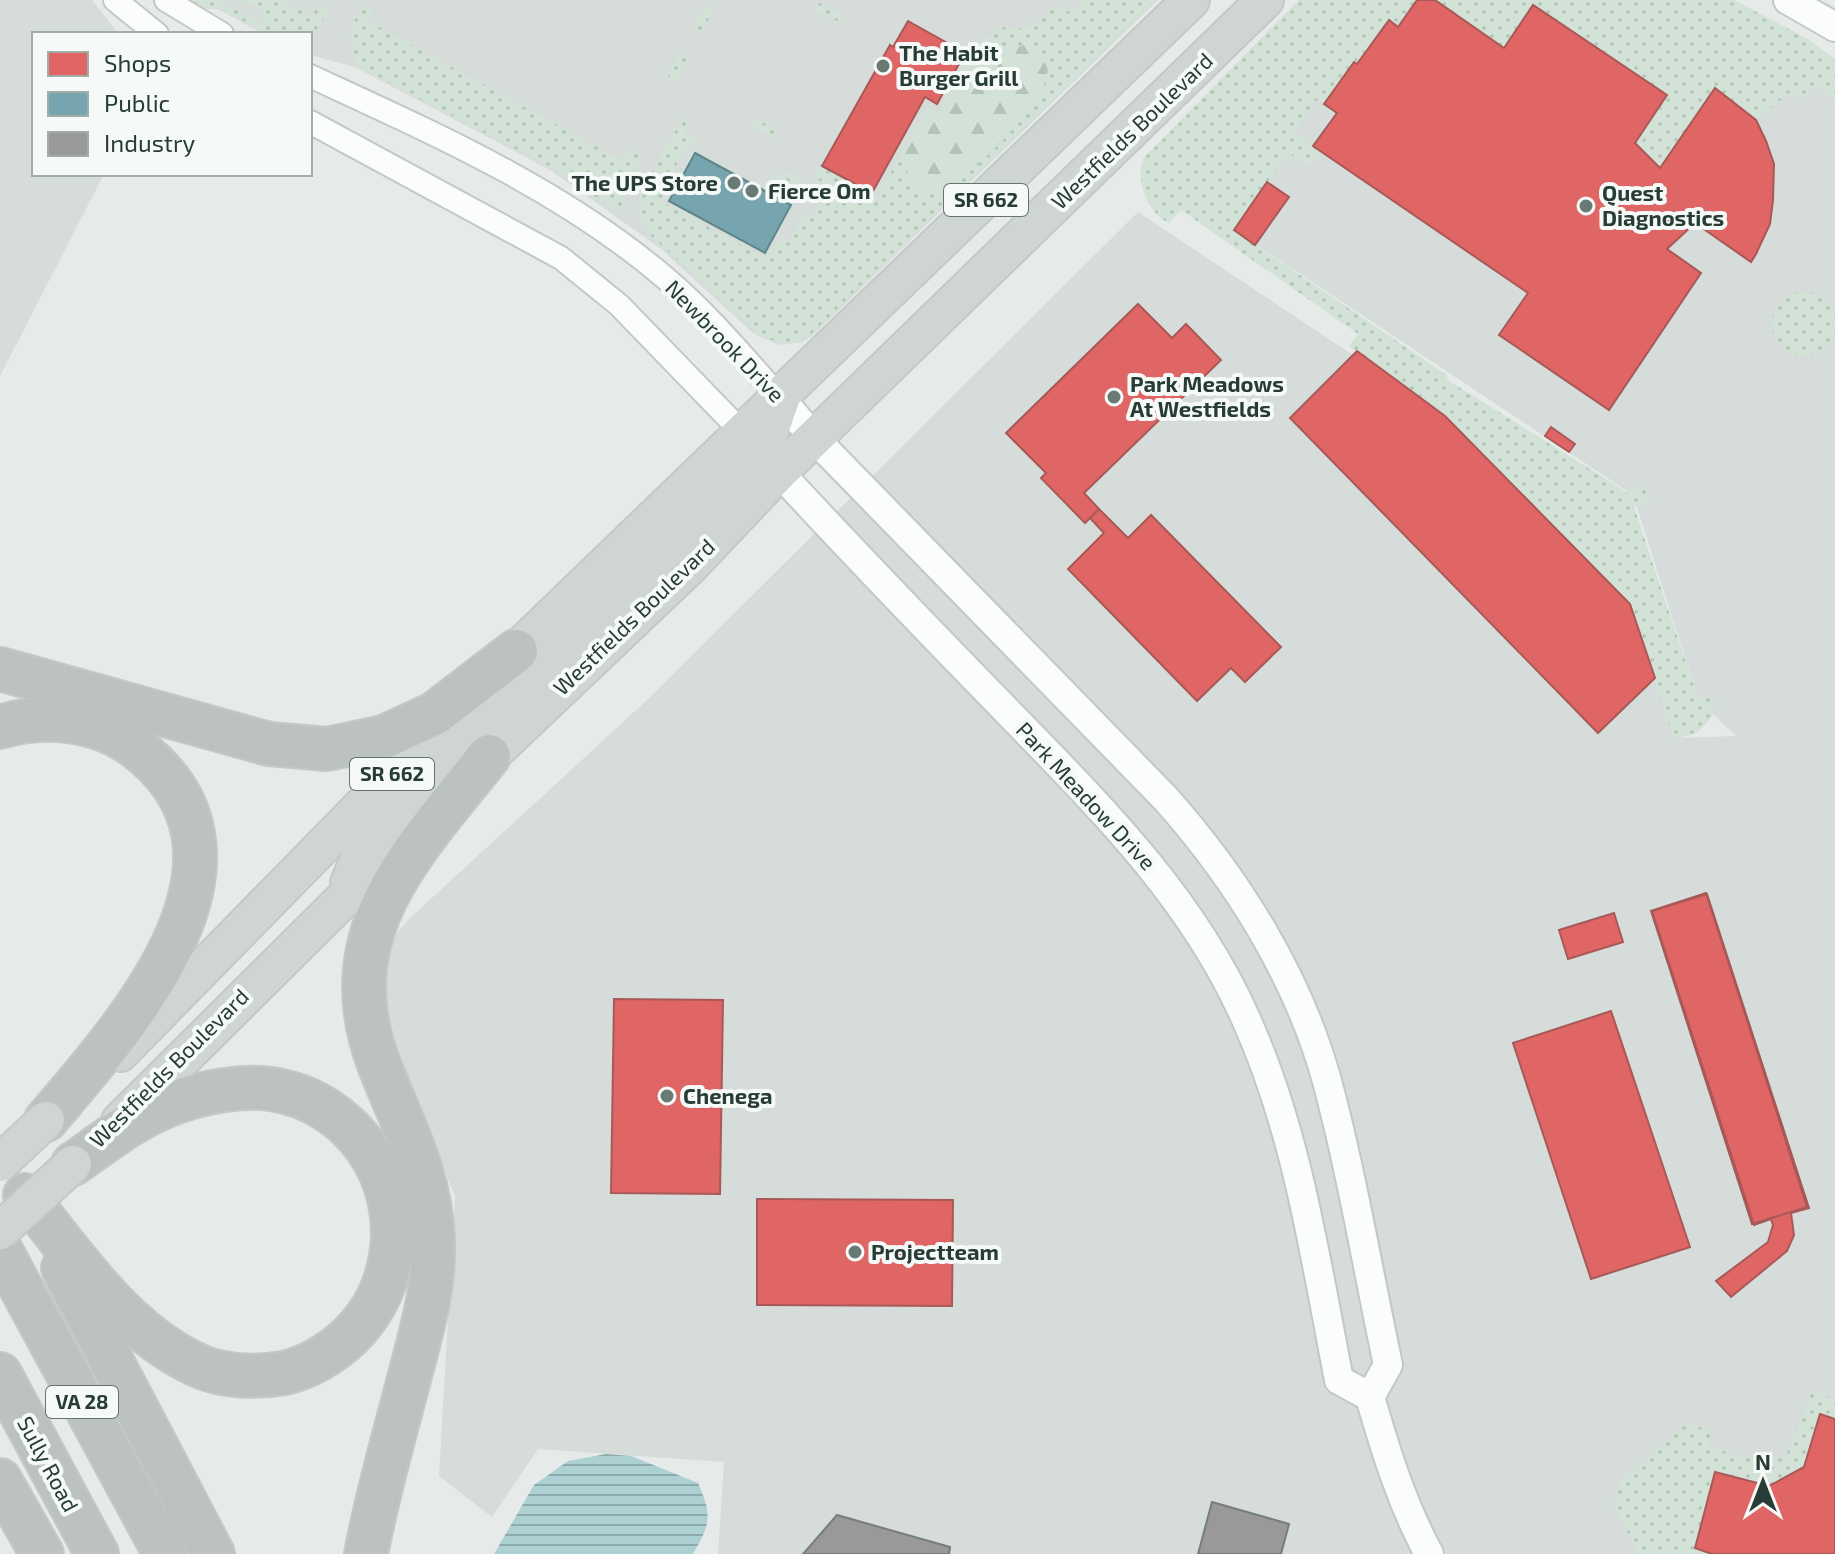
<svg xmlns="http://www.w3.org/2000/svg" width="1835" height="1554" viewBox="0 0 1835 1554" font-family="'Exo 2',sans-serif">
  <defs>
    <pattern id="grass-dots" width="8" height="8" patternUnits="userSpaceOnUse" patternTransform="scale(2)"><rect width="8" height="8" fill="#d2e2d6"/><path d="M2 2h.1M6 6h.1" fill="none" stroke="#b4c3b8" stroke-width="1.8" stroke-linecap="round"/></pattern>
    <pattern id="forest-firs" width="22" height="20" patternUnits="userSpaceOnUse" patternTransform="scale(2)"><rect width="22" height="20" fill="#d2e2d6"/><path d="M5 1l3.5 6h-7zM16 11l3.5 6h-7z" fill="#b4c3b8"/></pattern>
    <pattern id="water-rules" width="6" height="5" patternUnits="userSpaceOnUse" patternTransform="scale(2)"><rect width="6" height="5" fill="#add0d3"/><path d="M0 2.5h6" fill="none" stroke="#8daaac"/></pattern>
  </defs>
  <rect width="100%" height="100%" fill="#e6ebe9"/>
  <path fill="#d5dcd9" d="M0 0H92L119 34H34V174H104L0 376Z
    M185 0H1158L811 337 803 342 779 345 754 334 660 248 550 170 355 67 310 55V34H264L218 9H198Z
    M1350 0H1682L1818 86 1835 102V1554H718L724 1462 538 1449 492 1517 439 1476 455 1196 388 1040 381 1005 384 948 408 920 647 700 1138 212 1445 416 1630 604 1674 738 1736 736 1699 701 1633 495 1234 230Z"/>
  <path fill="url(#grass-dots)" d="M189 0H231L224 4 265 25 261 9 241 0H282L311 16 320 4 329 11 310 39V34H267L222 9 200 7Z
    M1084 0H1155L807 338 785 343 763 338 652 237 638 213 639 194 684 116 689 122 683 133 700 143 697 148 688 144 670 176 675 179 663 202 764 258 781 239 788 243 804 213 812 216 829 186 813 177 820 164 878 196 900 156C909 179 919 189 941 198L1034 107 1044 91 1018 45 996 58 975 50 984 34 992 38 999 26C1035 34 1033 23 1058 4L1070 13Z
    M1299 0H1417L1398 27 1388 21 1324 104 1317 100 1294 132 1321 151 1310 166 1288 153 1234 230 1448 376 1446 379 1630 494 1640 483 1651 499 1634 507 1699 701 1714 696 1713 716 1697 733 1674 739 1630 604 1445 416 1349 346 1358 334 1181 210 1169 223C1148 214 1134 178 1144 157Z
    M1435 0H1734L1808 39 1835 59V102L1818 87 1802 99 1790 92 1756 120 1715 88 1660 168 1635 143 1667 95 1534 5 1504 48Z
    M821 3 842 15V23L816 11 815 5Z
    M368 5 373 10 368 21 621 160 630 149 637 151 641 160 629 182 622 210 617 211 552 168 362 69C346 53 347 16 368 5Z
    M712 5 714 10 702 31 696 33 694 27 706 6Z
    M686 52 688 58 676 79 670 81 668 74 680 54Z
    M757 119 778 131V139L752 127 751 121Z
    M783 170 800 179 792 193 774 183Z
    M1772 324a32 32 0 1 1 64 0a32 32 0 1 1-64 0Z
    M1812 1392 1835 1399V1419L1820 1415 1804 1467 1769 1486 1715 1473 1695 1547 1712 1554H1639L1613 1505 1620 1482 1684 1426 1694 1424 1711 1432 1707 1446 1767 1464 1786 1456Z"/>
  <path fill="url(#forest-firs)" d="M1026 44C1099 69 966 173 941 198 919 190 909 179 900 156L927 107 939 113 975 50 996 58Z"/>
  <path fill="url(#water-rules)" d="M606 1454 631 1456 698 1483C712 1515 711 1523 693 1554H494L534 1485 568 1461Z"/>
  <path fill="#e06666" stroke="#a85957" stroke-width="2" d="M1417 0H1435L1504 48 1533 5 1667 95 1635 143 1660 168 1715 88 1756 120 1766 141 1774 164 1773 200 1770 224 1756 254 1751 262 1695 223 1667 249 1701 273 1609 410 1499 335 1528 293 1313 146 1337 113 1324 104 1354 62 1357 64 1389 20 1398 27Z
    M908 21 965 53 937 104 925 97 872 193 822 166 890 45 893 47Z
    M1267 182 1289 197 1255 245 1234 230Z
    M1138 304 1172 338 1186 324 1221 360 1084 493 1099 509 1085 523 1041 478 1046 473 1006 433Z
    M1357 351 1445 416 1630 604 1655 678 1598 733 1290 418Z
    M1551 427 1575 444 1569 452 1545 436Z
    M1099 509 1128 538 1151 515 1281 647 1245 682 1231 668 1197 701 1068 569 1104 533 1090 518Z
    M1706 893 1807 1207 1752 1224 1651 911Z
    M1707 894 1809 1208 1791 1213 1794 1235 1787 1251 1731 1297 1716 1281 1768 1242 1773 1225 1771 1219 1754 1225 1652 911Z
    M1614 913 1623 942 1568 959 1559 930Z
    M614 999 723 1000 720 1194 611 1193Z
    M1611 1011 1690 1247 1591 1279 1513 1043Z
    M757 1199 953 1200 952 1306 757 1305Z
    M1820 1414 1835 1419V1554H1712L1695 1548 1715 1472 1769 1486 1804 1467Z"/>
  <path fill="#76a5af" stroke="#5e868a" stroke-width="2" d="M695 153 791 205 765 253 669 201Z"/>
  <path fill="#999" stroke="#767d7b" stroke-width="2" d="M1212 1502 1289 1524 1281 1554H1198Z
    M837 1515 950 1547 949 1554H803Z"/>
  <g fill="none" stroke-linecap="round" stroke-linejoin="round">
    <g stroke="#c3c8c6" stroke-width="26">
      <path id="minor" d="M115 0 157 34
        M166 0 222 34
        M310 76C433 133 559 188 663 276 706 312 743 356 781 399
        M310 122 561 258 619 305 741 431"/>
    </g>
    <g stroke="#c3c8c6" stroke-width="32">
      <path id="tertiary" d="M1788 0 1835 27
        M781 399 814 438 1166 799C1237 879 1298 976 1327 1081 1352 1174 1368 1271 1388 1365L1370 1397
        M766 458C844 543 924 626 1004 708 1096 803 1190 894 1245 1017 1297 1131 1315 1257 1339 1380L1370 1397C1386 1452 1402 1504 1429 1554"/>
    </g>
    <g stroke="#c3c9c7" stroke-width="40">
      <path id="primary" d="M495 671 1191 0
        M470 775 689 567 779 472 1265 0
        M349 883 369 835 762 454 781 399
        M120 1053 459 707
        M120 1121 421 822"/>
    </g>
    <g stroke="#c3c9c7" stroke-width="46">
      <path id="motorway" d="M0 669 269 744 327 749 384 737 434 714 516 651
        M0 727C43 713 97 719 134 746 281 855 127 1025 46 1120
        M25 1195C74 1256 122 1329 195 1364 221 1377 256 1378 284 1373 310 1367 332 1353 351 1335 374 1312 386 1287 391 1256 404 1178 352 1101 271 1089 242 1085 204 1092 176 1102 138 1115 105 1142 73 1164
        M0 1249 165 1554
        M63 1268 213 1554
        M0 1374 97 1554
        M0 1480 42 1554
        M366 1554C377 1496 393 1440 408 1383 420 1336 435 1289 433 1240 431 1176 403 1125 380 1067 328 933 412 854 489 756"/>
    </g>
    <use href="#minor" stroke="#fbfcfc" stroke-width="22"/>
    <use href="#tertiary" stroke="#fbfcfc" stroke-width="28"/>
    <use href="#primary" stroke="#cfd5d3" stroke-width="36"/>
    <use href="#motorway" stroke="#bcc2c0" stroke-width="42"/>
    <g stroke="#c3c9c7" stroke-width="40" stroke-linecap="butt">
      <path id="primary-bridge" d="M0 1163 46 1120
        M0 1231 73 1164"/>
    </g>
    <use href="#primary-bridge" stroke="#cfd5d3" stroke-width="36"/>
  </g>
  <g fill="#697974" stroke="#f5f9f7" stroke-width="3">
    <circle cx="883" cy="66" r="8"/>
    <circle cx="734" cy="183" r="8"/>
    <circle cx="752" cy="191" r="8"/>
    <circle cx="1586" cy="206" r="8"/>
    <circle cx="1114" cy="397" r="8"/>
    <circle cx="667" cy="1096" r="8"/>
    <circle cx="855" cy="1252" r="8"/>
  </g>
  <g text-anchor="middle" stroke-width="8" stroke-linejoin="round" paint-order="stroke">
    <g fill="#f5f9f7" stroke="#64756f" stroke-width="2">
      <rect x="944" y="184" width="84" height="32" rx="6"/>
      <rect x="350" y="758" width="84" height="32" rx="6"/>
      <rect x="46" y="1386" width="72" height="32" rx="6"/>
    </g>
    <g font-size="20" font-weight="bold" fill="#263c35">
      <text x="986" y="207">SR 662</text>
      <text x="392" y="781">SR 662</text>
      <text x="82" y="1409">VA 28</text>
    </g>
    <g font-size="22" font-weight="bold" fill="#263c35" stroke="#f5f9f7" text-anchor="start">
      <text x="899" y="61">The Habit<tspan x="899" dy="25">Burger Grill</tspan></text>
      <text x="718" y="191" text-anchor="end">The UPS Store</text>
      <text x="768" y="199">Fierce Om</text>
      <text x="1602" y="201">Quest<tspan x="1602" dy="25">Diagnostics</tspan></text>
      <text x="1130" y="392">Park Meadows<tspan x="1130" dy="25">At Westfields</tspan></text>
      <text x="683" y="1104">Chenega</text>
      <text x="871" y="1260">Projectteam</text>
    </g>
    <g font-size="22" fill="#263c35" stroke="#f5f9f7">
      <text transform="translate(1132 131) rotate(-44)" y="8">Westfields Boulevard</text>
      <text transform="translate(725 341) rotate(46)" y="8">Newbrook Drive</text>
      <text transform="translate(634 617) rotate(-44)" y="8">Westfields Boulevard</text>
      <text transform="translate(1086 796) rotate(47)" y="8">Park Meadow Drive</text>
      <text transform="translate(169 1068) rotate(-45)" y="8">Westfields Boulevard</text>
      <text transform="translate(48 1464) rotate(62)" y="8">Sully Road</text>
    </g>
  </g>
  <rect x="32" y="32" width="280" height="144" fill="#f5f9f7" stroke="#a2ada9" stroke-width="2"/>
  <rect x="48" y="52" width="40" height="24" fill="#e06666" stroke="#a2ada9" stroke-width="2"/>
  <text x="104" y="72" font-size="24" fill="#263c35">Shops</text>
  <rect x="48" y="92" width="40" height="24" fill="#76a5af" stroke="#a2ada9" stroke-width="2"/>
  <text x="104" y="112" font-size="24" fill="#263c35">Public</text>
  <rect x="48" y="132" width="40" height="24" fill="#999999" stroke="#a2ada9" stroke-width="2"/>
  <text x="104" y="152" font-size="24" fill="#263c35">Industry</text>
  <g transform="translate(1763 1482)" stroke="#f5f9f7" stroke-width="6" paint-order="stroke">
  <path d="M0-6L14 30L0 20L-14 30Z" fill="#263c35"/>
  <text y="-12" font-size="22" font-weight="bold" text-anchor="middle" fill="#263c35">N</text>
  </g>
</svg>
